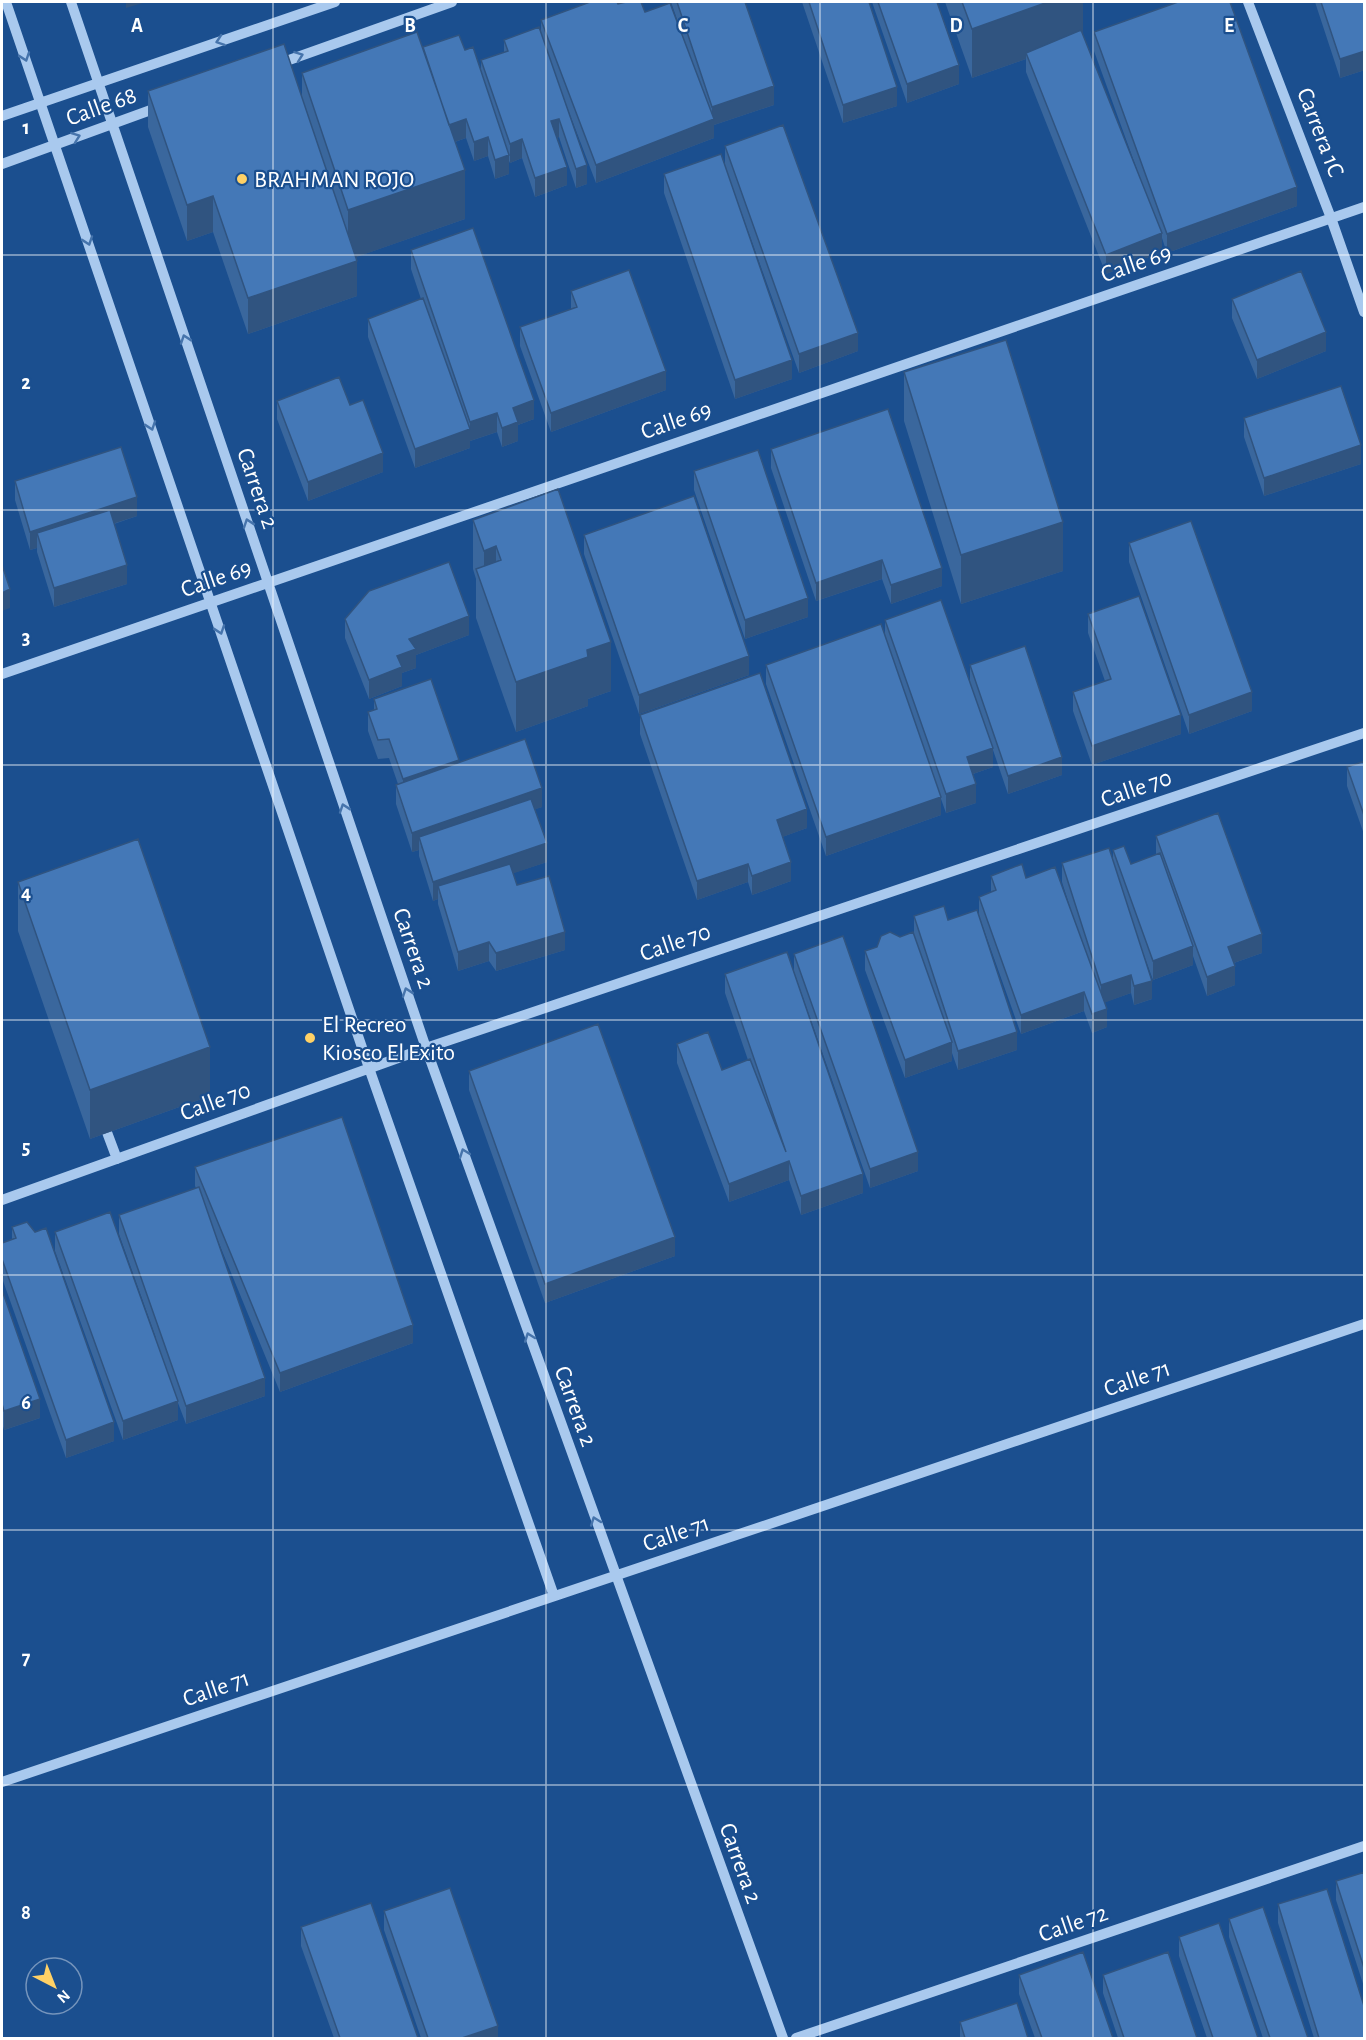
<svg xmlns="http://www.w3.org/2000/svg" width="1366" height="2040" viewBox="0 0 1366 2040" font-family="'Alegreya Sans',sans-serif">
  <rect width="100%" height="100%" fill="#1b4f8f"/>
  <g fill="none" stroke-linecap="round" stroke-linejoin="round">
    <path stroke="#a9c9ee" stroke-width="10" d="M6 2 369 1068 554 1596
      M71 2 426 1048 783 2038
      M1248 2 1331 218 1364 312
      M275 65 452 2
      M2 116 335 2
      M2 164 159 107
      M2 674 1364 207
      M102 1119 117 1159
      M2 1200 426 1048 1364 733
      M2 1782 1364 1324
      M796 2038 1364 1846"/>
  </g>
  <path fill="#3a679d" d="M671 2H745L774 105 714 125V138L596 183 559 86 587 184 576 188 559 137 556 138 567 185 535 197 522 158 510 163 509 161V174L495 179 488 156 474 161 466 138 455 142 465 219 356 257 357 296 248 334 213 232 187 241 148 127V91L302 97V73L423 47 465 50 481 69V60L504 52V40L541 35V20L618 4 645 12 680 28Z
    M802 2H869L897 106 843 123Z
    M872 2H937L959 84 907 103Z
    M945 2H1083V36L1144 189 1094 51V32L1297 206 1167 253 1162 238V252L1106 274 1026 72V59L972 78Z
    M1315 2H1365V70L1340 78Z
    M725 146 858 351 799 373 728 175 792 379 735 399 664 193V174L725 165Z
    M411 250 534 419 518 425V441L502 447 497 432 470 441V448L415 468 368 337V319L421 299 411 269Z
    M571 291 666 390 551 432 520 346V327L571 309Z
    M1232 299 1326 351 1257 379 1232 318Z
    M904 372 1063 571 961 604 904 421Z
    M277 401 383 472 308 501 277 419Z
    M1244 418 1361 464 1264 496 1244 437Z
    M771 449 942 586 891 604 882 579 816 601 771 468Z
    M694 471 808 617 745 639 694 490Z
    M15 481 137 516 114 524 127 584 54 607 37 552V548L30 550 15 500Z
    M558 489 611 691 588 699V706L516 732 476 618V579L473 569V520Z
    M584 535 749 675 639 714 584 554Z
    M1129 543 1252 711 1189 734 1129 562Z
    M1088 614 1181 734 1092 765 1073 711V692L1105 681 1088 633Z
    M345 619 469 635 416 655V668L402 673V686L369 699 345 638Z
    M885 620 970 683V665L1062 775 1008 794 993 750V767L973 774 976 803 946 813 941 799V815L826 856 766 684V665L885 637Z
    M374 699 459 763 542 807 535 809 547 862 513 873 517 885 565 950 496 971 489 961 458 971 438 904V899L433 901 419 856V850L412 852 396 804V785L398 784 389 758 378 759 368 731V712L374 710Z
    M640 715 807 828 782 837 791 881 752 895 748 882 697 900 640 734Z
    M1365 761V837L1347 786V767Z
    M1156 836 1262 953 1234 963 1235 985 1207 996 1193 956V965L1153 980 1142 950 1152 999 1134 1005 1131 993 1105 1002 1107 1027 1092 1033 1084 1011 1021 1034 979 916V897L991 892V876L1026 878 1076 926 1062 882V863L1113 859V850L1131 864 1156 855Z
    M18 882 210 1096 90 1139 18 931Z
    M914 916 948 920 1017 1050 958 1070 952 1053V1061L905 1078 865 970V951L914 934Z
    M794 954 918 1171 870 1188 794 972Z
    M725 974 863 1193 801 1215 789 1180 729 1202 677 1063V1044L722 1070 748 1060 725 993Z
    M469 1071 675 1256 545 1303 469 1090Z
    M195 1167 413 1343 280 1392 216 1236 265 1396 186 1424 178 1403V1420L123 1440 55 1251V1232L156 1338 119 1234V1215L196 1188 195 1186Z
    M12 1227 114 1441 66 1458 2 1278V1243L12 1239Z
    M2 1290 40 1418 4 1430 2 1423Z
    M1365 1872V1990L1336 1900V1881Z
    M1278 1904 1365 2038H1314L1278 1923Z
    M384 1911 498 2038H421L384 1930Z
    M1229 1919 1308 2038H1263L1229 1937Z
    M301 1927 418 2038H334L301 1946Z
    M1179 1937 1258 2038H1207L1179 1956Z
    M1019 1975 1113 2038H1035L1019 1994Z
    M1103 1975 1197 2038H1118L1103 1993Z
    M960 2022 1028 2038H960Z"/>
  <path fill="#305480" d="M126 2H146L126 8Z
    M1048 2H1083V38L1026 53V59L972 78V29Z
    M1365 51V70L1340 78V59Z
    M959 65V84L907 103V84Z
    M774 86V105L714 125V138L596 183V165L712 120V107Z
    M897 87V106L843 123V105Z
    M466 119V138L443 146V127Z
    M559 119V137L551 140V121Z
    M488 137V156L474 161V142Z
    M522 139V158L510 163V144Z
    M509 155V174L495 179V160Z
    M587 165V184L576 188V169Z
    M567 167V185L535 197V178Z
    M465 170V219L348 260V210Z
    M1297 187V206L1167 253V234Z
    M213 196V232L187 241V205Z
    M1162 233V252L1106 274V255Z
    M357 261V296L248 334V298Z
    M1326 332V351L1257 379V360Z
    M858 333V351L799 373V354Z
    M792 360V379L735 399V380Z
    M666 371V390L551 432V413Z
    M534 400V419L518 425V441L502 447V428L513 408Z
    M497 413V432L470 441V448L415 468V449L470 429V422Z
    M1361 445V464L1264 496V478Z
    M383 453V472L308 501V482Z
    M137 497V516L42 547 37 533V548L30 550V532Z
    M1063 522V571L961 604V555Z
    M496 546V595L484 590V551Z
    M882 560V579L816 601V583Z
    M127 565V584L54 607V588Z
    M942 568V586L891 604V585Z
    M10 589V608L2 611V593Z
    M808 598V617L745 639V620Z
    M469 616V635L416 655V668L402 673V686L369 699V680L397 656 409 639Z
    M611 642V691L588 699V706L516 732V682L587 650Z
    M749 656V675L639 714V695Z
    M1252 692V711L1189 734V715Z
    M1181 715V734L1092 765V746Z
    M993 748V767L967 776V757Z
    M1062 757V775L1008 794V776Z
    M459 760V778L403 798V779Z
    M976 784V803L946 813V794Z
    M542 788V807L422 849 419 837V850L412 852V833Z
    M941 797V815L826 856V837Z
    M807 809V828L777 839V820Z
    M547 843V862L441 898 438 886V899L433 901V882Z
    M791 862V881L752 895V876Z
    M748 864V882L697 900V881Z
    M565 932V950L496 971V953Z
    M1262 934V953L1228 965V947Z
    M489 942V961L458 971V952Z
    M1193 946V965L1153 980V961Z
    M1235 966V985L1207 996V977Z
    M1131 975V993L1101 1004V985Z
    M1152 981V999L1134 1005V986Z
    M1084 992V1011L1021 1034V1015Z
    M1107 1009V1027L1092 1033V1014Z
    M1017 1032V1050L958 1070V1051Z
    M952 1042V1061L905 1078V1060Z
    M210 1047V1096L90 1139V1090Z
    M918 1152V1171L870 1188V1169Z
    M789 1161V1180L729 1202V1184Z
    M863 1174V1193L801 1215V1196Z
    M675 1237V1256L545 1303V1284Z
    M413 1325V1343L280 1392V1373Z
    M265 1378V1396L186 1424V1406Z
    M40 1399V1418L4 1430V1411Z
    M178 1401V1420L123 1440V1421Z
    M114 1422V1441L66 1458V1440Z
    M498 2026V2038H462Z"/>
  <path fill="#4478b7" stroke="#305480" stroke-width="1.5" d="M590 2H617L618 4 626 2H641L645 12 670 3 714 119 596 165 541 20Z
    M677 2H745L774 86 712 107Z
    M809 2H869L897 87 843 105Z
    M878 2H937L959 65 907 84Z
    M962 2H1048L972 29Z
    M1178 2H1230L1297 187 1167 234 1094 32Z
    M1321 2H1365V51L1340 59Z
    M539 27 587 165 576 169 559 119 551 121 567 167 535 178 522 139 510 144 481 60 508 51 504 40Z
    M1081 30 1162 233 1106 255 1026 53Z
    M417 32 465 170 348 210 302 73Z
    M459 35 465 50 473 47 509 155 495 160 488 137 474 142 466 119 449 125 423 47Z
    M284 44 357 261 248 298 213 196 187 205 148 91Z
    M783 125 858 333 799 354 725 146Z
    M721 154 792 360 735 380 664 174Z
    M473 228 534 400 513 408 518 422 502 428 497 413 470 422 411 250Z
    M629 270 666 371 551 413 520 327 577 307 571 291Z
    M1301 271 1326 332 1257 360 1232 299Z
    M423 298 470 429 415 449 368 319Z
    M1006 340 1063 522 961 555 904 372Z
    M339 377 350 405 363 400 383 453 308 482 277 401Z
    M1341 386 1361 445 1264 478 1244 418Z
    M888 409 942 568 891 585 882 560 816 583 771 449Z
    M121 447 137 497 30 532 15 481Z
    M758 450 808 598 745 620 694 471Z
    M558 489 611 642 587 650 588 657 516 682 476 569 501 560 496 546 484 551 473 520Z
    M694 496 749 656 639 695 584 535Z
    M110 510 127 565 54 588 37 533Z
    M1191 521 1252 692 1189 715 1129 543Z
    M449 562 469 616 409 639 416 649 397 656 402 667 369 680 345 619 369 591Z
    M2 565 10 589 2 593Z
    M1139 596 1181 715 1092 746 1073 692 1111 679 1088 614Z
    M941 600 993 748 967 757 976 784 946 794 885 620Z
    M881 624 941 797 826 837 766 665Z
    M1025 646 1062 757 1008 776 970 665Z
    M760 673 807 809 777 820 791 862 752 876 748 864 697 881 640 715Z
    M431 679 459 760 403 779 389 739 378 740 368 712 377 709 374 699Z
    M525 739 542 788 412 833 396 785Z
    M1365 761V818L1347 767Z
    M531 799 547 843 433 882 419 837Z
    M1218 813 1262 934 1228 947 1235 966 1207 977 1156 836Z
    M138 839 210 1047 90 1090 18 882Z
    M1124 846 1131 864 1160 853 1193 946 1153 961 1113 850Z
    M1109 848 1152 981 1134 986 1131 975 1101 985 1062 863Z
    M510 864 517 885 549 876 565 932 496 953 489 942 458 952 438 886Z
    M1022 864 1026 878 1055 867 1107 1009 1092 1014 1084 992 1021 1015 979 897 996 890 991 876Z
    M944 906 948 920 977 910 1017 1032 958 1051 914 916Z
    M890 932 900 937 913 932 952 1042 905 1060 865 951 877 947 881 936Z
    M843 936 918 1152 870 1169 794 954Z
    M787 952 863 1174 801 1196 789 1161 729 1184 677 1044 708 1032 722 1070 750 1059 786 1152 725 974Z
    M598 1024 675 1237 545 1284 469 1071Z
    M342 1117 413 1325 280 1373 195 1167Z
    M199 1187 265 1378 186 1406 119 1215Z
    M110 1212 178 1401 123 1421 55 1232Z
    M27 1222 35 1232 46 1228 114 1422 66 1440 2 1259V1243L16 1238 12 1227Z
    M2 1290 40 1399 4 1411 2 1404Z
    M1365 1872V1971L1336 1881Z
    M450 1888 498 2026 462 2038H428L384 1911Z
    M1327 1889 1365 2009V2038H1319L1278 1904Z
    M371 1903 418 2038H340L301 1927Z
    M1263 1907 1308 2038H1270L1229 1919Z
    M1219 1923 1258 2038H1213L1179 1937Z
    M1083 1952 1113 2038H1042L1019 1975Z
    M1168 1952 1197 2038H1124L1103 1975Z
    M1017 2003 1028 2038H965L960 2022Z"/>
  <defs><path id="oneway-chevron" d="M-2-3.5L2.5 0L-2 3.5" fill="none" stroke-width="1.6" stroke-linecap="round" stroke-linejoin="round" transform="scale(1.5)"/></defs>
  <g stroke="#4674ac">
    <use href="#oneway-chevron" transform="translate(220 41) rotate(161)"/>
    <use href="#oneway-chevron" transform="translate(299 56) rotate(-20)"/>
    <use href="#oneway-chevron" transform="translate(25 57) rotate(71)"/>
    <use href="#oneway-chevron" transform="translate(76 137) rotate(-20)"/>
    <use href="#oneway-chevron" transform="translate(88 241) rotate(71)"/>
    <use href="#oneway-chevron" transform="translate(185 339) rotate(-109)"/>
    <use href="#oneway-chevron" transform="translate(151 426) rotate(71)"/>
    <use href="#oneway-chevron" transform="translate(248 523) rotate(-109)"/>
    <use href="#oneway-chevron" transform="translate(220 630) rotate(71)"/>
    <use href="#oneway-chevron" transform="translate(344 808) rotate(-109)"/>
    <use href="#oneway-chevron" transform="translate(407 992) rotate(-109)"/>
    <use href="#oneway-chevron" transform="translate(464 1153) rotate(-110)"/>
    <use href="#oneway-chevron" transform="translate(529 1337) rotate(-110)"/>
    <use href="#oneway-chevron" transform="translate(595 1521) rotate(-110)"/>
  </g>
  <path fill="none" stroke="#fff" stroke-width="1.5" stroke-opacity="0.55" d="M273 2V2038M546 2V2038M820 2V2038M1093 2V2038M2 255H1364M2 510H1364M2 765H1364M2 1020H1364M2 1275H1364M2 1530H1364M2 1785H1364"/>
  <g fill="#ffd166" stroke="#1b4f8f" stroke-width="2">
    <circle cx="242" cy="179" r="6"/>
    <circle cx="310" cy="1038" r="6"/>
  </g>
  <g text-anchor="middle" stroke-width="4.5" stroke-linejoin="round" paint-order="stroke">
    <g font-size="24" fill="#fff" stroke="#1b4f8f">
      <text transform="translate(101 106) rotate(-20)" y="8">Calle 68</text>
      <text transform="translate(1321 132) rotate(69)" y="8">Carrera 1C</text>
      <text transform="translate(1136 263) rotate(-19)" y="8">Calle 69</text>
      <text transform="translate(676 420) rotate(-19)" y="8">Calle 69</text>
      <text transform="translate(258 488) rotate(71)" y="8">Carrera 2</text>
      <text transform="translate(216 578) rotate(-19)" y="8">Calle 69</text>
      <text transform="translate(1136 788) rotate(-19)" y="8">Calle 70</text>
      <text transform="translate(675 942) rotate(-19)" y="8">Calle 70</text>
      <text transform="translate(414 948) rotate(71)" y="8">Carrera 2</text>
      <text transform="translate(215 1101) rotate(-20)" y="8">Calle 70</text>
      <text transform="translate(1137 1378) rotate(-19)" y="8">Calle 71</text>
      <text transform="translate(576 1406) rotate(70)" y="8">Carrera 2</text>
      <text transform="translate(676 1533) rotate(-19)" y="8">Calle 71</text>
      <text transform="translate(216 1688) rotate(-19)" y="8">Calle 71</text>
      <text transform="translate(741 1863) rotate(70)" y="8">Carrera 2</text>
      <text transform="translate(1073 1923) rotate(-19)" y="8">Calle 72</text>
    </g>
    <g font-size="24" fill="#fff" stroke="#1b4f8f" text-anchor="start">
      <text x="254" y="187">BRAHMAN ROJO</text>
      <text x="322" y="1032">El Recreo<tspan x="322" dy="28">Kiosco El Exito</tspan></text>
    </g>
  </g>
  <g font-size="20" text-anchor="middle" font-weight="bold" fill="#fff" stroke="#1b4f8f" stroke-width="4.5" stroke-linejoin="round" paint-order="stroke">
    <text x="137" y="32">A</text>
    <text x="410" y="32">B</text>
    <text x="683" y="32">C</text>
    <text x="956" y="32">D</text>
    <text x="1229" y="32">E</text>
    <text x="26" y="134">1</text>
    <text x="26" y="389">2</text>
    <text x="26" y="644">3</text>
    <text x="26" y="899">4</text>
    <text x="26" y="1154">5</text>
    <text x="26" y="1409">6</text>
    <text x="26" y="1664">7</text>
    <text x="26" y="1919">8</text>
  </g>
  <rect width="1366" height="2040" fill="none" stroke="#ffffff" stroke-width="6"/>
  <g transform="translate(54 1986) rotate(138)"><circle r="28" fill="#1b4f8f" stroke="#7695bc" stroke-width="1.5"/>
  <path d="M0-4.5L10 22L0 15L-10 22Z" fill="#ffd166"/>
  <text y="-9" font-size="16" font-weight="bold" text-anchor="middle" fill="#ffffff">N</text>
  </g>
</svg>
